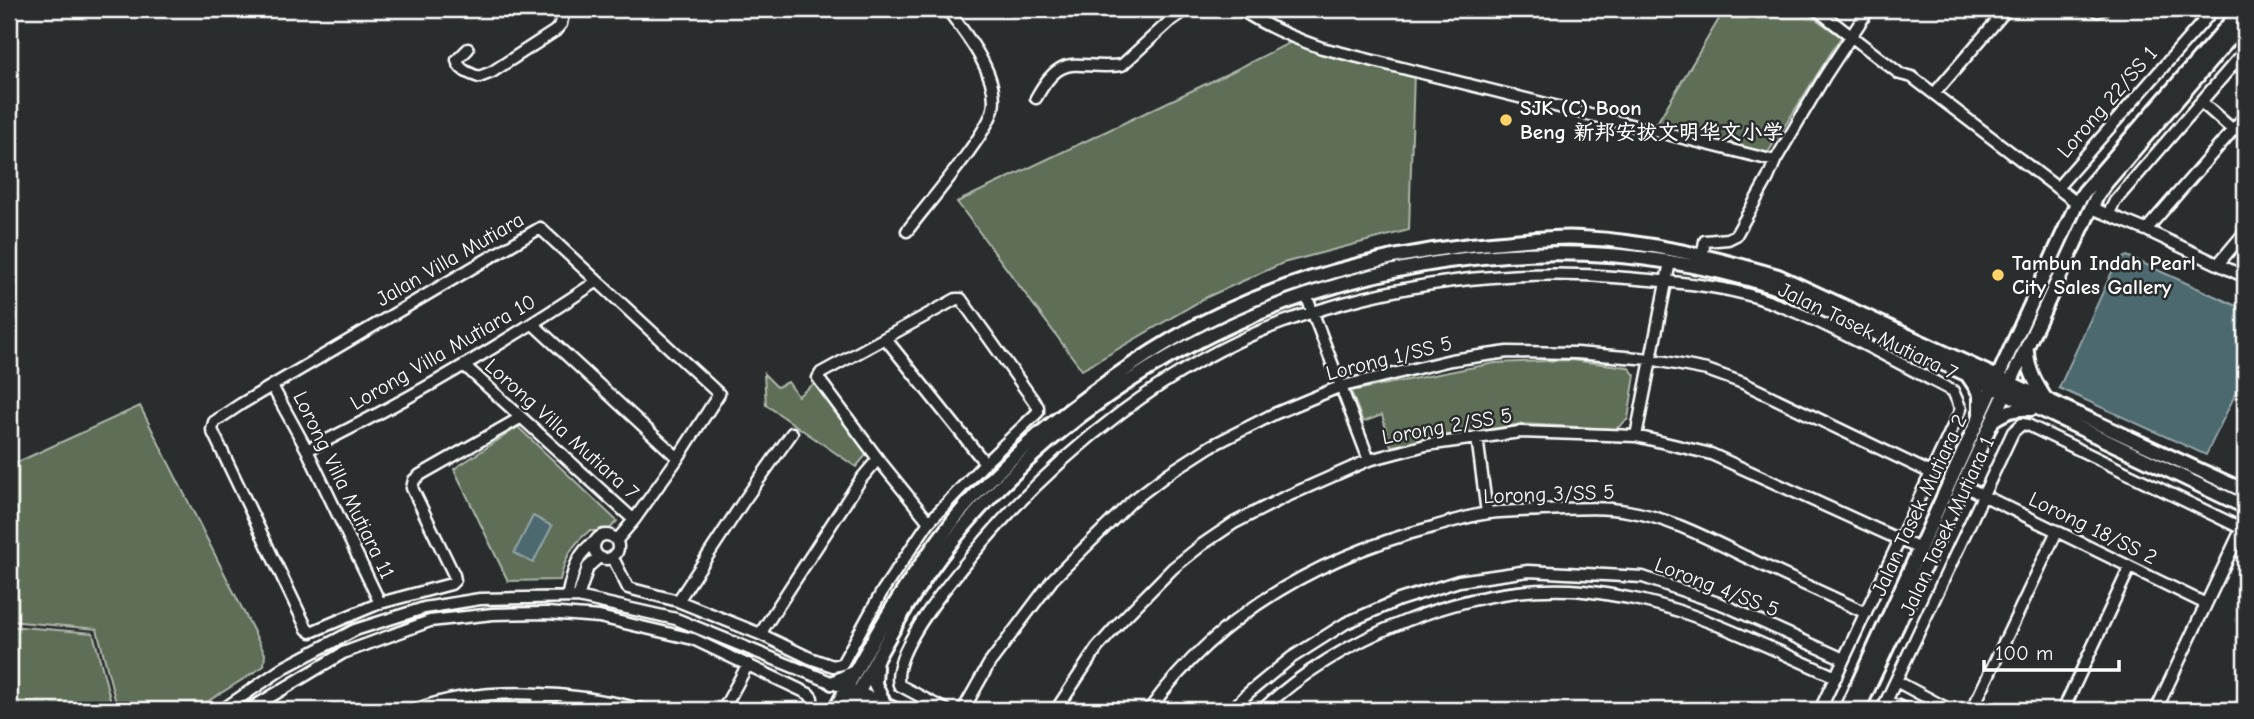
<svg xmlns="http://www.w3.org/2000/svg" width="2254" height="719" viewBox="0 0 2254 719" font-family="'Comic Neue','LXGW WenKai TC',sans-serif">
  <rect width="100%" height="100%" fill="#2a2d2e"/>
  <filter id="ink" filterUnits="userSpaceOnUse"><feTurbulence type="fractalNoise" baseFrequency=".0143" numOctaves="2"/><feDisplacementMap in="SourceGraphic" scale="14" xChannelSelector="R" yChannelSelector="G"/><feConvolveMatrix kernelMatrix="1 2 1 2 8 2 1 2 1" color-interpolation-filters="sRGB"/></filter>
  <g filter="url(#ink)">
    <path fill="#5e6e57" stroke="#aeb6ab" stroke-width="2" d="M1725 9H1802L1841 37 1767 154 1657 123Z
      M1293 41 1414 72 1409 230 1283 263 1207 297 1082 370 957 202 1227 74Z
      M1570 360 1628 367 1635 375 1628 419 1616 429 1521 424 1391 446 1382 415 1363 422 1351 391 1495 363Z
      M764 374 777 387 788 382 798 396 814 384 867 454 856 467 766 405Z
      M140 406 265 654 264 666 194 710H114L117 707 97 629 9 621V466Z
      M518 427 617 521 608 531H589C572 545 565 557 560 580L508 581 454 469Z
      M9 626 93 633 112 706 108 710H9Z
      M528 700 522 710H438L476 701Z"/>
    <path fill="#4b696e" stroke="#93a5a8" stroke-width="2" d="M2127 256 2245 310V374L2206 455 2059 388 2117 261Z
      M533 516 552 526 533 563 514 553Z"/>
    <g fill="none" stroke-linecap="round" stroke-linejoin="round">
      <g stroke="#fff" stroke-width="15">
        <path id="minor" d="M1240 9C1266 27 1293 38 1322 48L1775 161 1825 76 1869 9
          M1816 9 1900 74 1912 77 2077 203
          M2094 9 2098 11 2104 9
          M468 49 457 60C459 70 470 74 479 77L492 72 555 31 561 24 564 9
          M1934 94 2007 9
          M1036 98C1063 48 1077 71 1122 65L1170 21 1187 9
          M2201 102 2233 130
          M2057 188 2214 9
          M2092 208 2146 230 2245 277
          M2109 213 2115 201 2245 51
          M2146 230 2245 116
          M907 231C925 207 988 134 993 109 1000 76 965 33 947 9
          M1702 256 1705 241 1728 239 1736 235 1768 178 1775 161
          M2218 264 2245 232
          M1306 295 1369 460
          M533 324 678 458
          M885 338 985 463
          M465 366 634 520
          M272 386 307 450 380 603
          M520 418 420 475 414 480 412 488 454 575 455 580 451 584 380 603 311 632 307 629 212 430 214 422 241 404 540 228 719 394 678 458 634 520 617 540
          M1636 436 1670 262
          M1477 437 1487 513
          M307 450C408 401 503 344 596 282
          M1964 486 2206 604
          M594 547a12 12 0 1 1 24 0a12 12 0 1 1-24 0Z
          M613 558 628 588 678 601 760 634 810 658 833 666 842 664 883 590 929 522 985 463 1038 412V407L961 299H956L821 373 818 378 878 459 929 522
          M567 597C572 576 576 552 596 541
          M578 597 588 567 599 557
          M678 601 743 502 792 433
          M760 634 861 479 878 459
          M1896 681 1950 710
          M1887 701 1907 710
          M250 709 343 653 430 621 493 614 547 613 599 617 693 639 809 694 812 698 813 710
          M222 710 285 667 355 630 424 608 480 599 578 597 676 619 838 685
          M415 710C481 684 577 692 645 710
          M533 710 542 694
          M723 710 748 664
          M946 710 899 685C889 650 962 567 986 539 1063 449 1170 364 1281 323 1390 283 1511 267 1626 278 1669 282 1714 284 1756 297 1823 319 1890 359 1953 391L1961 409 1820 710
          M963 710 989 664 1053 579 1132 501 1169 473 1211 446 1274 414 1339 387 1451 360 1508 352 1576 353 1650 359 1707 370 1743 383 1931 473
          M1056 710 1097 648 1121 621 1173 568 1203 544 1234 523 1283 498 1369 460 1426 445 1520 432 1636 436 1711 454 1920 549
          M1149 710C1219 613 1318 557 1433 527 1451 522 1471 515 1489 513 1507 511 1525 511 1542 510 1570 509 1600 506 1627 511 1670 518 1707 538 1746 557 1785 576 1826 594 1866 613
          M1232 710 1247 694 1291 658 1346 623 1399 600 1459 581 1528 571 1643 577 1724 605 1844 659
          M1262 710C1337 638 1466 585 1571 590 1591 591 1613 595 1634 599 1700 612 1773 650 1836 677
          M1882 710 2013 432 2022 424 2028 425 2245 530
          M1972 710 2057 531
          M2063 710 2130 567
          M2156 710 2242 528"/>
      </g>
      <g stroke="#fff" stroke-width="18">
        <path id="tertiary" d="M2027 351C2028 371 2036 384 2047 401
          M1968 376 1980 394V414
          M1993 420C2006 411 2015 408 2031 409
          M876 667 875 684 885 705
          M832 683 854 672
          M853 691 896 710
          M848 700 870 710
          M835 710C869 643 909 576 956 517 990 476 1030 440 1072 408 1119 372 1168 338 1222 313 1309 272 1407 249 1502 242 1529 240 1556 236 1582 238 1648 241 1716 258 1778 276L2245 491
          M849 710C877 658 905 604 940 557 1130 306 1475 191 1775 287L1966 374 2245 507
          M1846 710 2077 203 2084 192 2242 9
          M1858 710 2097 196 2105 184 2245 21"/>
      </g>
      <use href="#minor" stroke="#2a2d2e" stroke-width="10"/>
      <use href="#tertiary" stroke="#2a2d2e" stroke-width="12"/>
    </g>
  </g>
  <g fill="#ffd166" stroke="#2a2d2e" stroke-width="2.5">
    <circle cx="1506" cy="120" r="7"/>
    <circle cx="1998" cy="275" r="7"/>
  </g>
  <g text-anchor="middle" stroke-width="5" stroke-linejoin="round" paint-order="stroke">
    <g font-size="21" fill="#fff" stroke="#2a2d2e">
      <text transform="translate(2107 102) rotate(-49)" y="7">Lorong 22/SS 1</text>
      <text transform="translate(450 259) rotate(-30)" y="7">Jalan Villa Mutiara</text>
      <text transform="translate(1868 331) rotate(26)" y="7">Jalan Tasek Mutiara 7</text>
      <text transform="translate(443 352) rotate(-30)" y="7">Lorong Villa Mutiara 10</text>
      <text transform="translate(1389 358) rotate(-14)" y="7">Lorong 1/SS 5</text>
      <text transform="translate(1447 426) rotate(-10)" y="7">Lorong 2/SS 5</text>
      <text transform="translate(562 429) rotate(42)" y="7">Lorong Villa Mutiara 7</text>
      <text transform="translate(344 485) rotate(64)" y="7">Lorong Villa Mutiara 11</text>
      <text transform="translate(1549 494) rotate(-2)" y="7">Lorong 3/SS 5</text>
      <text transform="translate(1919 505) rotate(-65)" y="7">Jalan Tasek Mutiara 2</text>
      <text transform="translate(1947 526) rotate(-65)" y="7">Jalan Tasek Mutiara 1</text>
      <text transform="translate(2093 528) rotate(26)" y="7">Lorong 18/SS 2</text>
      <text transform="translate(1717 587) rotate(21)" y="7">Lorong 4/SS 5</text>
    </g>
    <g font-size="21" font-weight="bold" fill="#fff" stroke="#2a2d2e" text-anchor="start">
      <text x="1520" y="115">SJK (C) Boon<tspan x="1520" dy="24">Beng 新邦安拔文明华文小学</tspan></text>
      <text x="2012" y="270">Tambun Indah Pearl<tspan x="2012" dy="24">City Sales Gallery</tspan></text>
    </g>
  </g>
  <rect width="2254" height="719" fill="none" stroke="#2a2d2e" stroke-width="35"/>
  <rect x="18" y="18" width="2219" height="684" fill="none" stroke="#fff" stroke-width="2.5" filter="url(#ink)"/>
  <path d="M1984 660v10h135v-10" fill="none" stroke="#ffffff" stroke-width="3.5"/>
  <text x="1995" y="660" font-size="21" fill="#ffffff" stroke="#2a2d2e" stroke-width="5" paint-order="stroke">100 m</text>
</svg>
